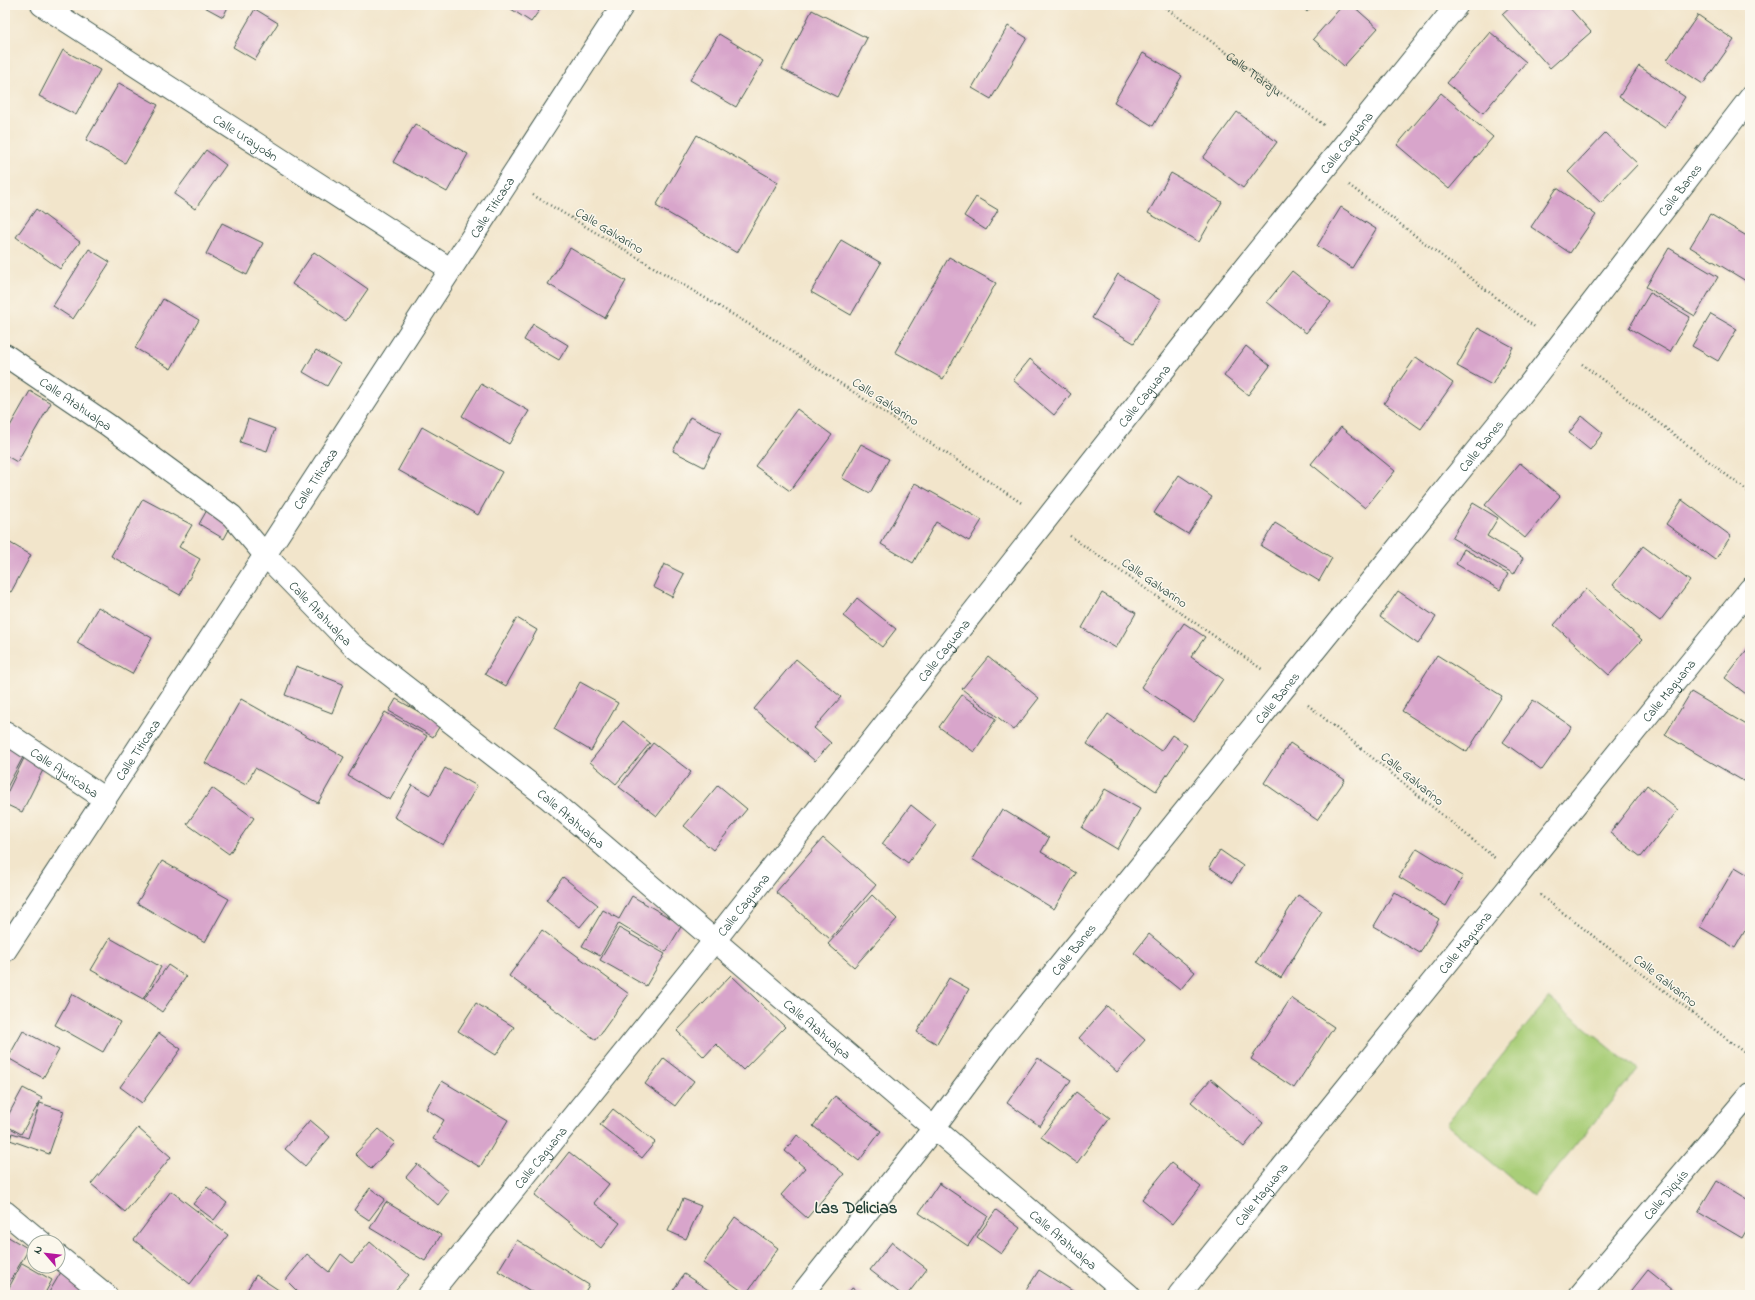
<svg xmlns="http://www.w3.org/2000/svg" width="1755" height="1300" viewBox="0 0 1755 1300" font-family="'Indie Flower',sans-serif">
  <rect width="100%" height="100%" fill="#fbf7ec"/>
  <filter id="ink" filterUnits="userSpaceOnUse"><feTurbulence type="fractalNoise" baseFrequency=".025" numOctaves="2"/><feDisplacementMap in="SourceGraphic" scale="8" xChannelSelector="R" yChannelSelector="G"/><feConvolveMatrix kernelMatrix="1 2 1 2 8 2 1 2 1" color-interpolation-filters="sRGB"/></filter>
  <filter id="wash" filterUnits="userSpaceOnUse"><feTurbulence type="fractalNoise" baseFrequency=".012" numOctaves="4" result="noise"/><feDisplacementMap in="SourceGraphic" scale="16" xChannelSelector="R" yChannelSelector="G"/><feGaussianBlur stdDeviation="0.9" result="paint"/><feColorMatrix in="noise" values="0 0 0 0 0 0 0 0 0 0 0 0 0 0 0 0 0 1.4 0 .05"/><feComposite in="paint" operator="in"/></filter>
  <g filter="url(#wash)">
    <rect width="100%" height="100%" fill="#f2e5cb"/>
    <path fill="#a9ce78" stroke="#648656" d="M1549 998 1637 1070 1533 1197 1446 1124Z"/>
    <g id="blocks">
      <path fill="#d8a5cb" d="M201 5H229L223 17Z
        M505 5H543L531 22Z
        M1300 5H1313L1307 12Z
        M1343 5H1352L1378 28 1344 66 1313 39Z
        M1512 5H1567L1591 32 1550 68 1502 14Z
        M255 9 278 23 255 60 233 47Z
        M812 10 867 38 837 97 782 69Z
        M1698 15 1734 40 1703 84 1667 60Z
        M1008 26 1027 38 991 99 972 88Z
        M1490 32 1526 62 1483 113 1447 83Z
        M719 34 763 61 736 107 690 80Z
        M63 50 100 70 76 115 39 96Z
        M1143 53 1182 76 1153 126 1114 102Z
        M1639 66 1685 97 1665 128 1619 97Z
        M119 83 158 105 125 163 86 140Z
        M1441 93 1493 137 1449 189 1397 145Z
        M1237 112 1277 142 1243 188 1203 158Z
        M415 124 468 154 447 192 393 162Z
        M1605 133 1638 164 1601 203 1568 172Z
        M697 135 778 182 737 253 656 206Z
        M206 150 226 165 195 209 174 194Z
        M1171 173 1222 202 1199 242 1148 213Z
        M1557 188 1596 215 1570 253 1531 227Z
        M976 197 998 210 986 230 964 216Z
        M1341 207 1376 229 1352 268 1317 246Z
        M36 209 80 242 60 269 16 237Z
        M1710 214 1750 238V275L1746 281 1690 247Z
        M222 223 263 243 247 275 206 254Z
        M841 240 881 263 851 315 811 292Z
        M570 248 626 281 605 318 548 284Z
        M1669 248 1718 277 1695 316 1646 287Z
        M89 249 110 262 73 319 53 306Z
        M314 252 368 289 346 321 292 284Z
        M949 257 996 283 943 379 895 352Z
        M1292 271 1331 302 1306 333 1267 302Z
        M1118 274 1160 300 1134 343 1092 318Z
        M1650 293 1690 317 1670 352 1629 328Z
        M163 299 199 320 171 369 135 348Z
        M1711 314 1737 329 1718 361 1692 346Z
        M533 324 568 345 559 360 524 340Z
        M1478 328 1513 347 1492 385 1457 366Z
        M1246 346 1270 366 1248 395 1224 376Z
        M316 350 340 364 327 386 303 372Z
        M1416 357 1453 383 1421 429 1384 403Z
        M1030 359 1071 394 1054 415 1013 380Z
        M481 384 529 411 509 444 462 416Z
        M30 391 51 403 17 462 5 455V435Z
        M797 409 832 435 790 491 755 466Z
        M1582 416 1603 433 1590 450 1569 433Z
        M690 417 721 433 704 467 673 451Z
        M248 419 275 429 267 451 240 442Z
        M422 427 502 472 478 515 398 470Z
        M1341 427 1395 471 1365 508 1311 464Z
        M861 444 889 459 870 493 842 478Z
        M1520 463 1560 496 1525 538 1485 505Z
        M1179 475 1212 497 1188 534 1154 513Z
        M915 483 982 520 969 541 936 522 913 563 881 544Z
        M143 499 192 525 179 547 200 559 180 595 111 556Z
        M1682 500 1731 536 1715 560 1666 524Z
        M1473 503 1498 518 1487 536 1523 558 1514 574 1452 538Z
        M207 510 232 524 224 539 199 524Z
        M1275 523 1332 558 1319 581 1261 546Z
        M5 540 31 555 11 592 5 589Z
        M1643 546 1690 581 1660 621 1613 585Z
        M1464 549 1508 574 1500 590 1456 564Z
        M664 564 684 574 672 597 653 587Z
        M1586 589 1642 640 1609 675 1554 625Z
        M1398 591 1436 617 1418 644 1380 617Z
        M1102 593 1136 613 1116 648 1082 628Z
        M857 598 896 629 882 647 843 616Z
        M98 607 152 638 132 674 77 643Z
        M517 618 537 630 506 686 485 674Z
        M1184 623 1205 637 1191 657 1223 679 1194 722 1141 687Z
        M1749 647 1750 648V697L1725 678Z
        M1437 655 1502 696 1467 752 1402 711Z
        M988 657 1039 698 1014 730 962 689Z
        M796 659 841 697 814 728 831 743 815 761 754 709Z
        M296 666 343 684 332 713 285 695Z
        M580 682 618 703 591 751 554 729Z
        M1691 692 1750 727V785L1665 735Z
        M962 695 996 719 974 752 939 727Z
        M241 699 344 757 318 803 255 768 246 785 205 763Z
        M396 699 441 724 433 737 389 711Z
        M1533 700 1572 727 1542 770 1503 742Z
        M385 712 427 736 390 800 348 776Z
        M1108 714 1161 751 1172 735 1187 745 1156 791 1087 744Z
        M623 721 650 743 616 784 590 762Z
        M5 731 30 744 5 791Z
        M653 743 691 772 657 816 619 787Z
        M1290 743 1345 780 1317 820 1264 783Z
        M25 756 45 766 22 812 5 804V797Z
        M445 768 477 786 443 845 394 817 412 785 430 795Z
        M718 785 747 809 713 850 684 826Z
        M1647 785 1678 810 1641 857 1610 833Z
        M212 788 254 818 229 854 187 824Z
        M1105 789 1140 809 1117 849 1082 828Z
        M911 805 936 825 908 863 882 844Z
        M1002 809 1049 838 1041 852 1076 873 1054 909 972 859Z
        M823 838 876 885 830 939 776 892Z
        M1417 848 1463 876 1446 906 1399 877Z
        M1220 850 1243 866 1232 883 1209 867Z
        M162 861 229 899 205 942 137 903Z
        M1735 867 1750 876V922L1735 948 1700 927Z
        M563 877 598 905 580 927 546 900Z
        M1394 892 1439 919 1420 953 1374 926Z
        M872 895 897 919 854 967 828 944Z
        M1298 895 1322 911 1281 978 1256 962Z
        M632 896 682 925 666 952 619 923 600 956 582 946 603 910 619 919Z
        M619 928 665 954 646 986 600 960Z
        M542 930 629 994 596 1040 509 976Z
        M1149 934 1195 972 1180 990 1134 953Z
        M110 938 161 967 143 999 91 970Z
        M168 965 186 977 162 1012 144 999Z
        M731 975 785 1027 743 1070 716 1044 704 1057 677 1031Z
        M949 978 969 989 937 1044 917 1032Z
        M72 994 120 1022 103 1052 55 1025Z
        M1291 998 1334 1027 1294 1088 1251 1059Z
        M476 1003 514 1027 496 1055 458 1031Z
        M1107 1006 1145 1040 1117 1072 1079 1038Z
        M23 1031 59 1050 43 1078 8 1058Z
        M159 1033 181 1049 142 1103 120 1087Z
        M664 1058 694 1081 675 1106 645 1084Z
        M1038 1058 1071 1080 1040 1126 1007 1103Z
        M1211 1079 1263 1123 1244 1147 1191 1102Z
        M442 1081 508 1120 480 1167 433 1139 444 1120 426 1109Z
        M23 1088 42 1098 21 1134 5 1125V1121Z
        M1076 1092 1110 1118 1077 1163 1041 1137Z
        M835 1096 881 1131 859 1161 813 1126Z
        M40 1103 64 1111 49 1154 10 1140 12 1133 28 1138Z
        M613 1109 655 1142 642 1158 600 1125Z
        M310 1120 330 1137 305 1166 285 1149Z
        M138 1128 171 1157 125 1212 91 1184Z
        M379 1129 395 1143 371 1169 355 1154Z
        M797 1135 844 1174 807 1218 781 1195 805 1168 785 1151Z
        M569 1152 609 1184 594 1203 620 1223 601 1248 535 1195Z
        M1171 1163 1201 1187 1172 1224 1142 1199Z
        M417 1164 449 1191 438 1205 406 1177Z
        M1717 1181 1750 1201V1224L1742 1238 1698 1212Z
        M939 1183 988 1216 968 1246 919 1213Z
        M207 1187 227 1203 214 1220 193 1204Z
        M370 1188 385 1199 369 1220 354 1210Z
        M171 1191 228 1235 190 1284 134 1240Z
        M683 1199 701 1206 686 1239 668 1231Z
        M386 1202 441 1235 425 1261 370 1228Z
        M996 1210 1020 1228 1001 1254 977 1237Z
        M735 1217 778 1248 746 1294 703 1263Z
        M5 1235 29 1249 5 1289Z
        M517 1240 589 1285 583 1295H537L498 1271Z
        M370 1242 409 1275 391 1295H297L299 1293 286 1280 307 1254 329 1272 341 1254 352 1263Z
        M892 1242 927 1269 907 1295H902L870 1270Z
        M22 1263 52 1280 44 1295H5Z
        M1039 1270 1079 1295H1023Z
        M1648 1270 1679 1295H1628Z
        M61 1272 99 1295 48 1294Z
        M684 1274 716 1295H670Z
        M256 1275 280 1291 278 1295H244Z
        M852 1288 864 1295H847Z"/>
    </g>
  </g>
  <g filter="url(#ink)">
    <use href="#blocks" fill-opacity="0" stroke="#3f564b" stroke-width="1"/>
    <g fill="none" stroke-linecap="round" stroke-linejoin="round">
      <g stroke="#3f564b" stroke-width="24">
        <g id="minor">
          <path id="s2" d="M42 5 450 269"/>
          <path id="s3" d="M5 355 108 425 232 516 265 555 353 646 547 797 1129 1295"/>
          <path id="s4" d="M5 732 105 799"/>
          <path id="s5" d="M5 951 265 555 623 5"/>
          <path d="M5 1212 41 1242"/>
          <path d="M58 1256 106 1295"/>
          <path id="s6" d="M429 1295 715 940 1237 277 1457 5"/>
          <path id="s7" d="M801 1295 934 1128 998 1042 1514 404 1750 98"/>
          <path id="s8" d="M1179 1295 1750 589"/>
          <path id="s9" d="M1580 1295 1750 1094"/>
        </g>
      </g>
      <g stroke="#3f564b" stroke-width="2.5" stroke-dasharray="1 3" stroke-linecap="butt">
        <path id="s1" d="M1162 5 1324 125"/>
        <path d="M1349 185 1536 328"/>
        <path d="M533 195 767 335 1023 504"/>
        <path d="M1582 364 1750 493"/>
        <path d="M1070 536 1263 670"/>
        <path d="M1308 705 1496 859"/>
        <path d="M1540 895 1750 1057"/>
      </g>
      <use href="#minor" stroke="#fff" stroke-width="22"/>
    </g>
  </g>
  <g text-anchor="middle" stroke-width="3" stroke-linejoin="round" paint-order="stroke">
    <g font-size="13" fill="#1f3d34" stroke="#fbf7ec">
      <text dy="5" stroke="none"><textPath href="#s1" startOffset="115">Calle Tiaraju</textPath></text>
      <text dy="5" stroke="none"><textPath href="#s2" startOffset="243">Calle Urayoán</textPath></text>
      <text dy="5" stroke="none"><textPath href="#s6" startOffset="1473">Calle Caguana</textPath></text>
      <text dy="5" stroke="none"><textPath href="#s7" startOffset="1412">Calle Banes</textPath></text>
      <text dy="5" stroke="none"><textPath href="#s5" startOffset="889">Calle Titicaca</textPath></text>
      <text transform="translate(610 230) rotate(31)" y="5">Calle Galvarino</text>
      <text dy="5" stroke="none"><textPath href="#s6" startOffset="1149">Calle Caguana</textPath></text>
      <text transform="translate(886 401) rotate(33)" y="5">Calle Galvarino</text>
      <text dy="5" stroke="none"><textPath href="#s3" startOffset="86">Calle Atahualpa</textPath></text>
      <text dy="5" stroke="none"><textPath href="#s7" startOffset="1088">Calle Banes</textPath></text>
      <text dy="5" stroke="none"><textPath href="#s5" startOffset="565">Calle Titicaca</textPath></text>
      <text transform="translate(1155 582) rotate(35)" y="5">Calle Galvarino</text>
      <text dy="5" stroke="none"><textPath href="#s3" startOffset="410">Calle Atahualpa</textPath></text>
      <text dy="5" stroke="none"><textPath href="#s6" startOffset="825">Calle Caguana</textPath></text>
      <text dy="5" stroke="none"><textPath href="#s8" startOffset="778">Calle Maguana</textPath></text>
      <text dy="5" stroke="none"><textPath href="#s7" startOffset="764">Calle Banes</textPath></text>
      <text dy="5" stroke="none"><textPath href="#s5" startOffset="241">Calle Titicaca</textPath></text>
      <text dy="5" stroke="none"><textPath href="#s4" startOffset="72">Calle Ajuricaba</textPath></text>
      <text transform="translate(1413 778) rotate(39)" y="5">Calle Galvarino</text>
      <text dy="5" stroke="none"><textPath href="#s3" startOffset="734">Calle Atahualpa</textPath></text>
      <text dy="5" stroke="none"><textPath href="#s6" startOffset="501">Calle Caguana</textPath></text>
      <text dy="5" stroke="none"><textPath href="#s8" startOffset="454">Calle Maguana</textPath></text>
      <text dy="5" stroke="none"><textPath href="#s7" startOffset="440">Calle Banes</textPath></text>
      <text transform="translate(1666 980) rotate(38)" y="5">Calle Galvarino</text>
      <text dy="5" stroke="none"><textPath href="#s3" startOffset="1058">Calle Atahualpa</textPath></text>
      <text dy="5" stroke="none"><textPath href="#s6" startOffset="177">Calle Caguana</textPath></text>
      <text dy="5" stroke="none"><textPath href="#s8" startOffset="130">Calle Maguana</textPath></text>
      <text dy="5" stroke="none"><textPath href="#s9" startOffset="132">Calle Diquís</textPath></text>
      <text dy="5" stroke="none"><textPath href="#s3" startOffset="1382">Calle Atahualpa</textPath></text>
    </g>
    <g font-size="17" font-weight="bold" fill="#1f3d34" stroke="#fbf7ec">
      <text x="856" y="1213">Las Delicias</text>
    </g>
  </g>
  <rect width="1755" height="1300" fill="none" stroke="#fbf7ec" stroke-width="20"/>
  <g transform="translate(46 1254) rotate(298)"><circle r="19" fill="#fbf7ec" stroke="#a3ada2"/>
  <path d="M0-3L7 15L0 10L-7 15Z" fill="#b5179e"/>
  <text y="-6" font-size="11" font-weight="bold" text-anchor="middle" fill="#1f3d34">N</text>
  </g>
</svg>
